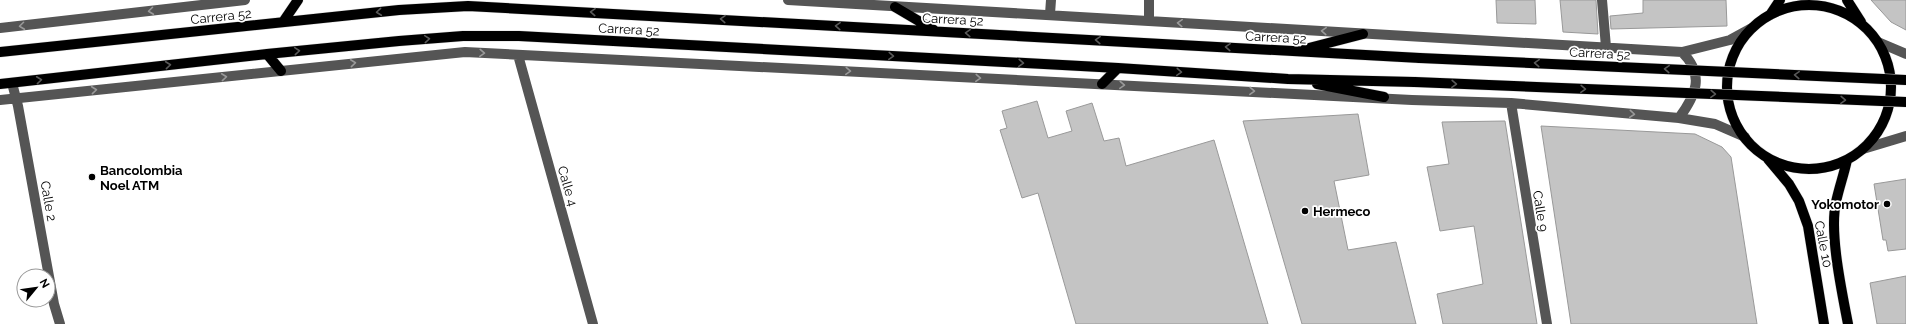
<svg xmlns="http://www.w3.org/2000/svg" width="1906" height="324" viewBox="0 0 1906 324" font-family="Raleway,sans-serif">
  <rect width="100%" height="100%" fill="#fff"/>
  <path fill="#c4c4c4" stroke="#999" d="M1496 0H1535L1536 24 1497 23Z
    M1560 0H1596L1598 34 1563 32Z
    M1643 0H1726L1727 26 1611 29 1610 16 1643 13Z
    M1871 0H1906V30L1891 22Z
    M1037 101 1048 138 1072 131 1066 111 1092 103 1104 141 1119 138 1126 166 1214 140 1268 324H1076L1038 193 1022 198 1000 130 1007 128 1002 111Z
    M1358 114 1369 175 1334 181 1348 250 1396 242 1416 324H1302L1243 121Z
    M1505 121 1537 324H1443L1437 294 1483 284 1474 226 1440 231 1427 167 1449 164 1442 122Z
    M1541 126 1695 134 1722 147 1731 157 1757 324H1571Z
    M1906 179V249L1888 251 1886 240H1883L1874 184Z
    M1906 276V324H1877L1870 283Z"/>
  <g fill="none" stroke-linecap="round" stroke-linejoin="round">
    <g stroke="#dbdbdb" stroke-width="11">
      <path id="major" d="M1847 0 1861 22
        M1727 87a82 82 0 1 1 164 0a82 82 0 1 1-164 0Z
        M895 7 934 30
        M1770 15 1780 0
        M283 22 298 0
        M1305 49 1363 34
        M0 52 399 10 468 6 1420 58
        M267 54 281 71
        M0 84 267 54 399 41 463 36H519L1118 68 1288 79 1415 82
        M1102 84 1118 68
        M1317 84 1384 97
        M1768 159 1789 184 1799 201 1808 226 1824 324
        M1847 160C1844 174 1839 188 1836 202 1829 233 1842 292 1848 324"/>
    </g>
    <path stroke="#555" stroke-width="10" d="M788 0 1682 52 1730 40 1752 28
      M1149 0V21
      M1602 0 1606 47
      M1050 14 1051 0
      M0 28 245 0
      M1878 42 1906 54
      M518 55 593 324
      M12 83 18 106 54 304 60 324
      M0 100 465 52 1412 100 1511 103 1679 118 1715 124 1745 137
      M1511 103 1547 324
      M1679 118C1696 95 1705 75 1682 52
      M1863 149 1906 136"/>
    <use href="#major" stroke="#000" stroke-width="10"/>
    <g stroke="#dbdbdb" stroke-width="11" stroke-linecap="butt">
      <path id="major-bridge" d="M1420 58 1906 80
        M1415 82 1906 102"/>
    </g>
    <use href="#major-bridge" stroke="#000" stroke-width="10"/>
  </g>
  <defs><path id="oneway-chevron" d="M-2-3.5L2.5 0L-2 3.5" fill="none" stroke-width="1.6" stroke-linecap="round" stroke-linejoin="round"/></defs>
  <g stroke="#999">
    <use href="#oneway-chevron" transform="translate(151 11) rotate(173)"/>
    <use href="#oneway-chevron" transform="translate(1180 23) rotate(-177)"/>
    <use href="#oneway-chevron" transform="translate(22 26) rotate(173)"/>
    <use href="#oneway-chevron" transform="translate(1324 31) rotate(-177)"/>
    <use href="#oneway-chevron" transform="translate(482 53) rotate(3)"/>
    <use href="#oneway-chevron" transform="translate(353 63) rotate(-6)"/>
    <use href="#oneway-chevron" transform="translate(848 71) rotate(3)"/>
    <use href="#oneway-chevron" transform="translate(224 77) rotate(-6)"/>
    <use href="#oneway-chevron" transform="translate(978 78) rotate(3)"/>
    <use href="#oneway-chevron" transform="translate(1122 85) rotate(3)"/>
    <use href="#oneway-chevron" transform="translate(94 90) rotate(-6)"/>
    <use href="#oneway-chevron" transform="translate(1252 91) rotate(2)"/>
    <use href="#oneway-chevron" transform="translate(1632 114) rotate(5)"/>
  </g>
  <g stroke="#595959">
    <use href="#oneway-chevron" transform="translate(379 12) rotate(174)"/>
    <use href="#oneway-chevron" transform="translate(593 12) rotate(-177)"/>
    <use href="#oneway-chevron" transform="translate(723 19) rotate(-177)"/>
    <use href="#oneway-chevron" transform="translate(838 26) rotate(-177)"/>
    <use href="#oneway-chevron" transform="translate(968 33) rotate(-177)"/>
    <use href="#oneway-chevron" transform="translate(427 39) rotate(-5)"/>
    <use href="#oneway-chevron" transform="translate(1098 40) rotate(-177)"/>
    <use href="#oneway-chevron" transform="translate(1228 47) rotate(-177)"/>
    <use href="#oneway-chevron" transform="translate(297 51) rotate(-5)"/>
    <use href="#oneway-chevron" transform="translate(891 56) rotate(3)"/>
    <use href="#oneway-chevron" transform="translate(1021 63) rotate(3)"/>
    <use href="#oneway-chevron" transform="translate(1537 63) rotate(-177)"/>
    <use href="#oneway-chevron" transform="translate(168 65) rotate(-6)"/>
    <use href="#oneway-chevron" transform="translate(1667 69) rotate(-177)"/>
    <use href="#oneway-chevron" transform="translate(1179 72) rotate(4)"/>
    <use href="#oneway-chevron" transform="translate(1797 75) rotate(-177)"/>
    <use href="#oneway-chevron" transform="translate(39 80) rotate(-6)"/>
    <use href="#oneway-chevron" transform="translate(1454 84) rotate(2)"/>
    <use href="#oneway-chevron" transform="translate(1583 89) rotate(2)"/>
    <use href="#oneway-chevron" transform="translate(1713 94) rotate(2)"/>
    <use href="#oneway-chevron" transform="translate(1843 100) rotate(2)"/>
  </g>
  <g fill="#000" stroke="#fff" stroke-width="1.5">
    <circle cx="92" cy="177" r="4"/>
    <circle cx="1887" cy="204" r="4"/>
    <circle cx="1305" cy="211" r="4"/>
  </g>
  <g text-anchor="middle" stroke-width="3.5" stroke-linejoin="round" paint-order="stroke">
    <g font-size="13" fill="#000" stroke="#fff">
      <text transform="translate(221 16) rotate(-6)" y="5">Carrera 52</text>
      <text transform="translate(953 19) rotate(3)" y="5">Carrera 52</text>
      <text transform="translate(629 29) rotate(3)" y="5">Carrera 52</text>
      <text transform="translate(1276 37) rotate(3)" y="5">Carrera 52</text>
      <text transform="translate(1600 53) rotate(3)" y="5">Carrera 52</text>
      <text transform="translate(568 186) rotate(74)" y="5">Calle 4</text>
      <text transform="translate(49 201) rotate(80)" y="5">Calle 2</text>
      <text transform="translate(1541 211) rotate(81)" y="5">Calle 9</text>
      <text transform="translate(1824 244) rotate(79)" y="5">Calle 10</text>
    </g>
    <g font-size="13" font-weight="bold" fill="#000" stroke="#fff" text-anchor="start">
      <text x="100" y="175">Bancolombia<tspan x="100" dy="15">Noel ATM</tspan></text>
      <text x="1879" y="209" text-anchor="end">Yokomotor</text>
      <text x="1313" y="216">Hermeco</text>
    </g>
  </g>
  <g transform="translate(36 288) rotate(61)"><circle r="19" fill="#ffffff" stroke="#999999"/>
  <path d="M0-3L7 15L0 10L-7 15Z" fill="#000000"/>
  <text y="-6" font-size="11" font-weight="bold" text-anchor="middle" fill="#000000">N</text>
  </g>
</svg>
